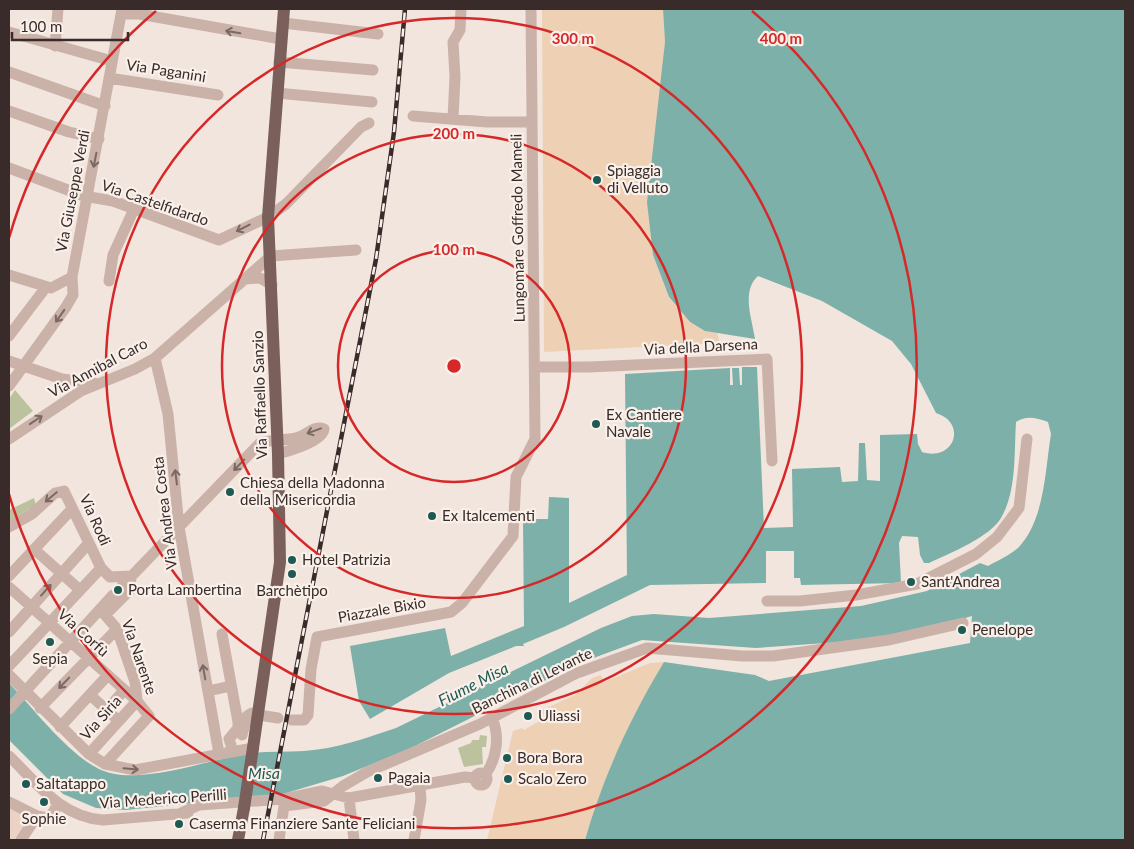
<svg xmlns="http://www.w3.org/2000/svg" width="1134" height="849" viewBox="0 0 1134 849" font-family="Lato,sans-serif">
  <rect width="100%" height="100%" fill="#f2e5dd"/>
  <path fill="#bcc29d" d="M15 390 33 411 9 429V399Z
    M34 498 36 505 33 507 9 521V510Z
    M480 735 487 736 486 747H482L483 764 464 767 458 748 471 743 472 740H479Z"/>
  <path fill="#eed0b4" d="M542 9H663L665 42 653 255 669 298 690 322 705 331 717 333 720 343 544 352Z
    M664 662C630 718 603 777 585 840H487L513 731 522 728 524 730 545 718 542 710 575 695 592 678 601 675 604 682 650 663Z"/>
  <path fill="#ead3c4" d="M9 800 40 816 24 840H9Z"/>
  <path fill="#7cb0a9" d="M663 9H1125V840H585C603 777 630 718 664 662L755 675 769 681 970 643 972 616 921 631 869 640 756 648 642 640 580 663 409 749 343 776 283 794 126 810 96 808 63 794 9 740V683C33 708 68 754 99 769 135 787 205 761 244 754 264 751 284 752 304 751 336 749 366 738 396 728L601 628 632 616 654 614 709 618 861 606 927 591 980 563 988 566C997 561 1010 555 1018 548 1045 520 1045 470 1051 434L1048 422C1036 418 1027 415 1016 422 1014 452 1017 491 1001 518 990 537 950 553 929 563H924L920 555 918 537 902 536 899 543 901 583 801 585 800 578H794V551H766V583L650 585 564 627 523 644 524 646H516L449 673 370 719 359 701 350 646 445 628 451 656 524 626 523 519H548L549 497 569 498V603L627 575 625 374 730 368V385H733L732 368H739L740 385H742V367H757L764 528 793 527 792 469 840 467 842 482 858 481 859 443H865L867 480 880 481V435L917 434 918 444 922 452C954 462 968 423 936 413L911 364 892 341 822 301 758 276C741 291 752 319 755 339L705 331 690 322 669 297 653 255 647 202 665 42Z"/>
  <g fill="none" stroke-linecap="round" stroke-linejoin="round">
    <path stroke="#cbb2a9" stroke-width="11" d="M122 14H139L281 39
      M283 23 378 34
      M9 32 112 61
      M55 46 58 9
      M279 62 373 70
      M9 72 105 106
      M109 78 218 95
      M277 93 372 102
      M9 111 69 132 99 139
      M413 116 487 122H532
      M453 119 455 77 453 42 460 30 461 9
      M9 168 84 196 113 201 219 240 268 217 286 204 361 127 369 123
      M9 275 51 288 72 277
      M243 279 260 278 272 285
      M109 281 113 255 134 209
      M9 336 46 287
      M155 358 168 414 179 527 219 754
      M9 361 62 379 95 383
      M535 367H589L767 359 772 461
      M9 386 66 307 73 295 72 277 122 9
      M9 439 81 391 135 369 155 358 271 256 356 250
      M9 527 32 514 55 493 64 491 101 568 110 577 131 576
      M34 549 80 590
      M9 576 72 509
      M122 586 259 444C275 437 286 442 299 437 307 434 315 425 324 429 324 441 289 451 278 454
      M9 587 137 701 89 754
      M767 601H800L856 595 917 584 976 554 997 537 1019 508 1027 439
      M100 609 117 629 135 682 137 701 149 716 105 764
      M106 614 130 590 131 576
      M9 632 88 544
      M222 634 238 722V728L229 739 231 745
      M9 666 101 568
      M9 675 89 754 105 764 135 770 253 748
      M208 691 231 686
      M90 695 119 721
      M40 708 117 629
      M9 709 113 595
      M107 710 124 690
      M265 716 278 718
      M292 720H304L308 715 311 669 317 637 451 612 462 603 513 536 516 477 535 439 531 9
      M60 727 108 675
      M242 735 247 716 252 713
      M9 756C37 783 61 817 103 820L188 813
      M475 779a6 6 0 1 1 12 0a6 6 0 1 1-12 0Z
      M485 775C497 759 500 736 492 718
      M349 798 354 840
      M9 802 37 816 49 818 58 805
      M181 813 199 805 284 799 322 791 349 798 465 777 475 778
      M21 840 37 816
      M279 840 284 806 324 801 343 786 367 772 480 724 577 673 647 648 742 656H773L889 640 963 623
      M414 840 421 800 420 786"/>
    <path stroke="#7a5f5a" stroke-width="12" d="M253 748 280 562 278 454 268 217 284 9
      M238 840 244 808"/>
    <g stroke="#382b29" stroke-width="4.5">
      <path id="rail" d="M263 840 376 259 394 132 405 9"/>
    </g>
    <use href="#rail" stroke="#faf0ea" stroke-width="2.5" stroke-dasharray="8" stroke-linecap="butt"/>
    <path stroke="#7a5f5a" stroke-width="12" d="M244 808 253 748"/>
  </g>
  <defs><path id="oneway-shaft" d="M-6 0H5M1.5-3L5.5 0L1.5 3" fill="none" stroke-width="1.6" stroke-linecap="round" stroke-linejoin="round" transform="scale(1.25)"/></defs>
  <g stroke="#7a6863">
    <use href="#oneway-shaft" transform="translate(233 32) rotate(-170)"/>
    <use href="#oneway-shaft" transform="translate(95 160) rotate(101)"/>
    <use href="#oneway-shaft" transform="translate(243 228) rotate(153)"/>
    <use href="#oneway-shaft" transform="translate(60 316) rotate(125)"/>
    <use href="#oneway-shaft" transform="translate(36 420) rotate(-34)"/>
    <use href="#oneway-shaft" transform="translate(314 431) rotate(160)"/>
    <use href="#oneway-shaft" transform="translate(239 465) rotate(134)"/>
    <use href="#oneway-shaft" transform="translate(176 477) rotate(-97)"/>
    <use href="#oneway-shaft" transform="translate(51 497) rotate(140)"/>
    <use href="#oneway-shaft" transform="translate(46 590) rotate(-48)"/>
    <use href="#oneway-shaft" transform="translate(204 672) rotate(-100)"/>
    <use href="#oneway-shaft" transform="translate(64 683) rotate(134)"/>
    <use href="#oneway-shaft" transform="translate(131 769) rotate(5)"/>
  </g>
  <g fill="none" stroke="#d62828" stroke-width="2.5">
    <circle cx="454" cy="366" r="116"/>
    <circle cx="454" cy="366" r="232"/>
    <circle cx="454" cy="366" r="348"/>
    <path d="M9 238A463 463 0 0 1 156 11M752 11A463 463 0 1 1 9 494"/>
  </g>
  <g fill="#1e5953" stroke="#faf0ea" stroke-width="2">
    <circle cx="597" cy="180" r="5"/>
    <circle cx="596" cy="424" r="5"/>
    <circle cx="230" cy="492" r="5"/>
    <circle cx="432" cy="516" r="5"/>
    <circle cx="292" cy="560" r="5"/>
    <circle cx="292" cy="574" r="5"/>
    <circle cx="911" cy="582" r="5"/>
    <circle cx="118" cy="590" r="5"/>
    <circle cx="962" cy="630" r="5"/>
    <circle cx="50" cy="642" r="5"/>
    <circle cx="528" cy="716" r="5"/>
    <circle cx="507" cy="758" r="5"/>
    <circle cx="378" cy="778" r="5"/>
    <circle cx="508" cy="779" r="5"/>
    <circle cx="26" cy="784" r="5"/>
    <circle cx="44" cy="802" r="5"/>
    <circle cx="179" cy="824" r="5"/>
  </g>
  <g text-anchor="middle" stroke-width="4.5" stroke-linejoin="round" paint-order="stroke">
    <g font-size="15" fill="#382b29" stroke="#faf0ea">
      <text transform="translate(166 71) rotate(9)" y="5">Via Paganini</text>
      <text transform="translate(73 191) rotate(-79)" y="5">Via Giuseppe Verdi</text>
      <text transform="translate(155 203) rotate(19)" y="5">Via Castelfidardo</text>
      <text transform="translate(518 228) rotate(-91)" y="5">Lungomare Goffredo Mameli</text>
      <text transform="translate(701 347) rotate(-3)" y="5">Via della Darsena</text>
      <text transform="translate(98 368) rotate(-28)" y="5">Via Annibal Caro</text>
      <text transform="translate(260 395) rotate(-92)" y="5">Via Raffaello Sanzio</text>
      <text transform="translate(165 513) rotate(-97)" y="5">Via Andrea Costa</text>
      <text transform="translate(95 520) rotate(66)" y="5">Via Rodi</text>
      <text transform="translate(382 610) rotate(-10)" y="5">Piazzale Bixio</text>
      <text transform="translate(83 633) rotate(42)" y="5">Via Corfù</text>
      <text transform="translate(139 657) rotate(71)" y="5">Via Narente</text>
      <text transform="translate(532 681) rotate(-26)" y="5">Banchina di Levante</text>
      <text transform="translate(101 718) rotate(-48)" y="5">Via Siria</text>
      <text transform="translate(163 799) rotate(-4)" y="5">Via Mederico Perilli</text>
    </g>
    <g font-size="15" fill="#382b29" stroke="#faf0ea" text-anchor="start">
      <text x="607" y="176">Spiaggia<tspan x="607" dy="17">di Velluto</tspan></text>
      <text x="606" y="420">Ex Cantiere<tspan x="606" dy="17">Navale</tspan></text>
      <text x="240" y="488">Chiesa della Madonna<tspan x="240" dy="17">della Misericordia</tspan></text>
      <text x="442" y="521">Ex Italcementi</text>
      <text x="302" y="565">Hotel Patrizia</text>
      <text x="921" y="587">Sant'Andrea</text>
      <text x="128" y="595">Porta Lambertina</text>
      <text x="292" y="596" text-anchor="middle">Barchètipo</text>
      <text x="972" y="635">Penelope</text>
      <text x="50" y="664" text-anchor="middle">Sepia</text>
      <text x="538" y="721">Uliassi</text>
      <text x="517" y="763">Bora Bora</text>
      <text x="388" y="783">Pagaia</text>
      <text x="518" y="784">Scalo Zero</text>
      <text x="36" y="789">Saltatappo</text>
      <text x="44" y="824" text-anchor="middle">Sophie</text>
      <text x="189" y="829">Caserma Finanziere Sante Feliciani</text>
    </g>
    <g font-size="16" font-style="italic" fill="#1e5953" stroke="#faf0ea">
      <text transform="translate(473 684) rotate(-27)" y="6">Fiume Misa</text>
      <text x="264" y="779">Misa</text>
    </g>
  </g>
  <circle cx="454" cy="366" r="8" fill="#d62828" stroke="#faf0ea" stroke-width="2.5"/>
  <g font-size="15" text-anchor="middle" font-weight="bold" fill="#d62828" stroke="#faf0ea" stroke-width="4.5" stroke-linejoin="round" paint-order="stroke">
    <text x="781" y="44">400 m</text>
    <text x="573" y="44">300 m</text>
    <text x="454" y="139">200 m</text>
    <text x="454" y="255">100 m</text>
  </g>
  <rect width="1134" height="849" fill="none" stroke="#382b29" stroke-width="20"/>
  <path d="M12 32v8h116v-8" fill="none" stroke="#382b29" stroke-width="2.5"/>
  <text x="20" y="32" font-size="15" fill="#382b29" stroke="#faf0ea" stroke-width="4" paint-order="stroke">100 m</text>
</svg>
